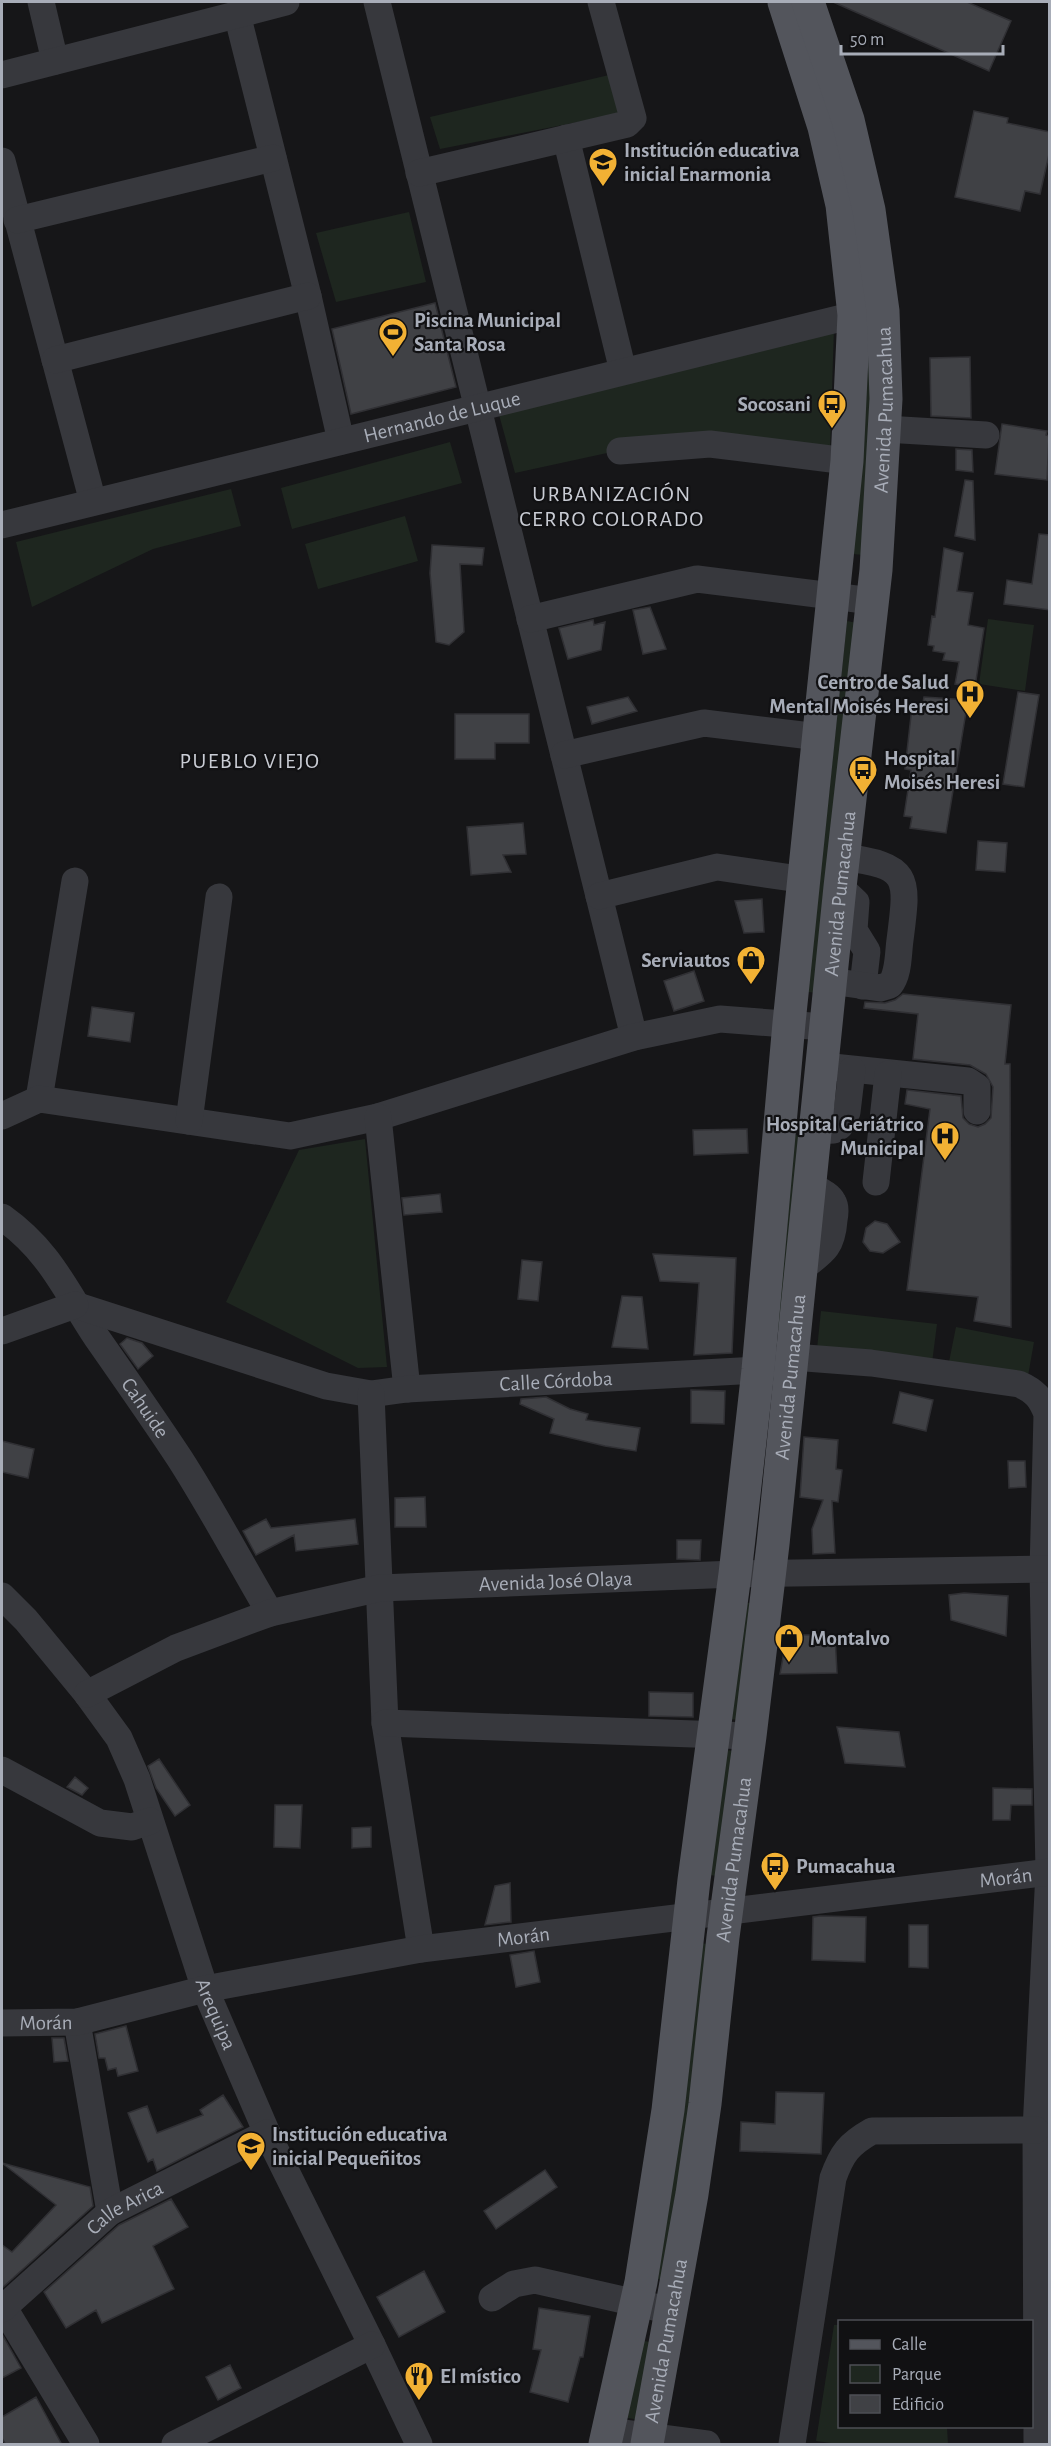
<svg xmlns="http://www.w3.org/2000/svg" width="1051" height="2446" viewBox="0 0 1051 2446" font-family="'Alegreya Sans',sans-serif">
  <rect width="100%" height="100%" fill="#161618"/>
  <path fill="#1e261f" d="M609 75 624 113 440 149 430 117Z
    M409 212 426 282 336 302 316 233Z
    M834 328 830 452 667 440 515 473 498 411Z
    M864 349H871V401L863 555 853 554Z
    M450 442 462 483 292 529 281 488Z
    M231 489 241 526 153 549 32 607 16 542Z
    M405 516 418 561 318 589 305 544Z
    M988 619 1034 625 1025 691 979 684Z
    M847 621 857 623 817 993 808 992Z
    M796 1135 800 1136 782 1329H776L793 1137Z
    M365 1139 387 1367 358 1368 226 1302 299 1150Z
    M821 1311 937 1324 932 1363 817 1349Z
    M956 1327 1034 1342 1028 1376 949 1362Z
    M745 1603H754L738 1720 730 1719Z
    M725 1750 734 1751 717 1876 710 1875Z
    M699 1943 708 1944 668 2281 658 2279Z
    M834 2325H839L840 2426 947 2427 948 2444H838L816 2441Z
    M638 2340 656 2343 641 2420 621 2417Z"/>
  <path fill="#404145" stroke="#303034" stroke-width="1.5" d="M833 2H967L1011 21 989 71Z
    M974 111 1008 118 1007 123 1050 132V150L1040 194 1025 191 1020 211 955 197Z
    M435 303 456 387 351 414 332 329Z
    M970 357 971 418 931 416 930 358Z
    M1002 424 1047 431 1046 435 1049 436 1047 480 995 474Z
    M956 449 972 450 973 472 956 470Z
    M965 480 973 481 975 540 955 536Z
    M1039 534 1050 535V610L1004 604 1007 580 1032 584Z
    M432 545 484 548 482 565 460 564 464 632 449 645 436 642 430 573Z
    M944 548 963 553 957 591 973 593 968 625 984 628 975 687 955 684 959 662 943 660 945 653 933 651 934 646 928 645 932 616 935 617Z
    M650 607 666 649 643 654 633 610Z
    M593 620 594 625 605 622 601 650 568 659 559 628Z
    M1018 692 1039 695 1024 787 1003 784Z
    M628 697 637 711 592 724 587 707Z
    M924 697 968 700 946 833 910 828 912 817 904 816 911 770 905 769 912 707 922 708Z
    M455 714H529V743H495V759H455Z
    M523 823 526 854 503 855 511 872 471 875 467 827Z
    M978 841 1007 843 1005 872 976 870Z
    M762 899 764 932 744 933 735 901Z
    M694 971 704 1001 674 1011 664 981Z
    M903 994 1011 1005 1005 1064H1010L1011 1327 974 1321 978 1297 907 1290 930 1109 905 1104 907 1090 961 1096 963 1118 969 1124 978 1127 985 1124 991 1118 993 1087 986 1074 970 1065 913 1059 918 1014 864 1008 865 1002 885 1003 895 1000Z
    M92 1007 134 1013 130 1042 88 1036Z
    M747 1129 748 1153 694 1155 693 1130Z
    M440 1194 442 1212 404 1215 402 1198Z
    M875 1221 887 1224 900 1242 883 1253 870 1251 863 1242 866 1228Z
    M653 1254 736 1258 732 1353 694 1355 699 1283 660 1281Z
    M522 1260 542 1262 538 1301 518 1299Z
    M622 1296 642 1297 648 1349 612 1347Z
    M127 1338 142 1343 153 1356 138 1369 120 1344Z
    M691 1390 725 1391 724 1424 691 1423Z
    M900 1392 933 1400 926 1431 893 1423Z
    M546 1397 570 1409 588 1414 586 1420 640 1428 636 1451 605 1446 550 1433 554 1419 520 1404 521 1399Z
    M804 1437 838 1440 836 1469 842 1470 838 1502 832 1501 835 1553 813 1554 812 1529 823 1500 800 1497Z
    M2 1441 34 1449 28 1478 2 1472Z
    M1008 1461H1025L1026 1487 1009 1488Z
    M425 1497 426 1527H395V1498Z
    M266 1519 271 1528 355 1519 358 1544 296 1551 294 1535 256 1555 243 1531Z
    M677 1540H701L700 1560 677 1559Z
    M964 1593 1008 1596 1006 1636 951 1620 949 1595Z
    M787 1635H835L837 1673 780 1674Z
    M649 1692 693 1693V1717L649 1716Z
    M837 1727 899 1732 905 1767 845 1763Z
    M159 1759 190 1805 175 1816 156 1788 148 1766Z
    M75 1777 88 1788 82 1795 67 1787Z
    M993 1788 1032 1789V1805H1011L1010 1820H993Z
    M275 1805H302L300 1848 274 1847Z
    M371 1827V1847L352 1848V1828Z
    M510 1883 511 1922 485 1925 495 1886Z
    M820 1916 866 1917 865 1962 812 1960 813 1917Z
    M909 1925H928V1968L909 1967Z
    M534 1951 540 1982 516 1987 510 1955Z
    M126 2026 138 2071 118 2076 116 2068 108 2070 105 2058H99L95 2034Z
    M52 2038H64L68 2061 54 2062Z
    M776 2092 824 2093 821 2154 740 2151 741 2122 775 2124Z
    M223 2095 243 2127 157 2171 153 2159 148 2162 128 2113 147 2106 157 2133 203 2115 200 2110Z
    M2 2163 90 2187 93 2206 2 2288V2245L12 2252 56 2205Z
    M545 2170 557 2187 496 2229 484 2211Z
    M171 2199 188 2227 153 2246 174 2289 102 2323 96 2310 66 2328 44 2292 119 2225Z
    M424 2271 445 2312 399 2337 377 2297Z
    M539 2308 590 2316 583 2357H580L568 2402 530 2392 541 2350 533 2349Z
    M2 2334 21 2368 2 2378Z
    M230 2365 241 2388 218 2400 206 2377Z
    M36 2397 62 2445H6L2 2438V2417Z"/>
  <g fill="none" stroke-linecap="round" stroke-linejoin="round">
    <g stroke="#37383d" stroke-width="27">
      <path d="M41 2 55 61"/>
      <path d="M377 2 634 1037"/>
      <path d="M237 14 308 296 341 441"/>
      <path d="M2 75 286 2"/>
      <path d="M566 138 623 371"/>
      <path d="M2 161 93 502"/>
      <path d="M419 173 627 124 633 118 601 2"/>
      <path d="M17 220 273 158"/>
      <path d="M55 360 308 296"/>
      <path d="M885 429 986 435"/>
      <path d="M620 451 710 444 847 461"/>
      <path id="s1" d="M2 525 854 315 872 312"/>
      <path d="M530 619 697 579 872 601"/>
      <path d="M564 755 704 723 819 737"/>
      <path d="M840 887 856 902 854 930 867 951 863 986"/>
      <path d="M599 896 717 867 806 880"/>
      <path d="M830 981 880 988 890 985C899 974 898 954 900 940 908 877 911 866 843 857"/>
      <path d="M823 1066 968 1081 977 1087V1111"/>
      <path d="M39 1099 75 881"/>
      <path d="M2 1116 39 1099 290 1136 378 1117 634 1037 720 1019 825 1027"/>
      <path d="M378 1117 407 1389"/>
      <path d="M189 1121 219 897"/>
      <path d="M817 1131 834 1130 840 1126 847 1112 852 1070"/>
      <path d="M876 1182 888 1074"/>
      <path id="s2" d="M2 1217C51 1252 65 1290 97 1338 125 1378 153 1418 180 1459 212 1509 240 1562 270 1613"/>
      <path d="M802 1268C823 1252 832 1248 834 1220 835 1214 836 1207 833 1202 829 1194 818 1190 811 1186"/>
      <path id="s3" d="M75 1305 326 1386 371 1394 407 1389 758 1370 779 1360 793 1357 871 1363 1019 1384C1035 1391 1041 1398 1047 1414L1043 1571 1049 1872 1036 2130 1037 2444"/>
      <path d="M2 1331 75 1305"/>
      <path d="M371 1394 385 1723 421 1949"/>
      <path id="s4" d="M2 1596 26 1620 87 1694 119 1738 137 1779 205 1989 267 2133 372 2345 419 2444"/>
      <path id="s5" d="M87 1694 176 1648 270 1613 380 1588 735 1574 1050 1569"/>
      <path d="M385 1723 750 1736"/>
      <path d="M2 1770 100 1823 132 1827 150 1821"/>
      <path d="M77 2022 110 2212"/>
      <path id="s6" d="M2 2023 77 2022 205 1989 421 1949 1050 1872"/>
      <path d="M492 2298 514 2284 535 2280 672 2311"/>
      <path d="M4 2308 86 2444"/>
      <path id="s7" d="M2 2309 110 2212 267 2133"/>
      <path d="M608 2431 707 2444"/>
      <path d="M175 2444 372 2345"/>
      <path d="M792 2444 833 2178C842 2153 849 2144 872 2131L1036 2130"/>
    </g>
    <g stroke="#53555c" stroke-width="33">
      <path d="M605 2444 641 2282 668 2110 694 1880 735 1574 758 1370 789 1023 847 461 854 315 842 205 824 127 784 2"/>
      <path id="s8" d="M647 2444 692 2194 705 2104 723 1937 750 1736 773 1544 840 887 876 570 886 399 883 311 869 210 848 120 808 2"/>
    </g>
  </g>
  <defs>
    <g id="school-pin" transform="scale(1.5)"><path d="M0 17L-7.5 6A9.5 9.5 0 1 1 7.5 6Z" fill="#f2b134" stroke="#111113"/><path d="M0-5L7-2L0 1L-7-2ZM-4 1L0 2.5L4 1V4Q0 6-4 4Z" fill="#111"/></g>
    <g id="stadium-pin" transform="scale(1.5)"><path d="M0 17L-7.5 6A9.5 9.5 0 1 1 7.5 6Z" fill="#f2b134" stroke="#111113"/><path d="M0-5a6.5 5 0 1 0 0 10a6.5 5 0 1 0 0-10ZM-3.5-1.8h7v3.6h-7Z" fill="#111"/></g>
    <g id="bus-pin" transform="scale(1.5)"><path d="M0 17L-7.5 6A9.5 9.5 0 1 1 7.5 6Z" fill="#f2b134" stroke="#111113"/><path d="M-5-6H5V4H4V6H2V4H-2V6H-4V4H-5ZM-3.5-4V0h7V-4ZM-3.5 1.2v1.5H-2V1.2ZM2 1.2v1.5H3.5V1.2Z" fill="#111"/></g>
    <g id="hospital-pin" transform="scale(1.5)"><path d="M0 17L-7.5 6A9.5 9.5 0 1 1 7.5 6Z" fill="#f2b134" stroke="#111113"/><path d="M-5-5h3v3.5h4V-5h3V5h-3V1.5h-4V5h-3Z" fill="#111"/></g>
    <g id="shop-pin" transform="scale(1.5)"><path d="M0 17L-7.5 6A9.5 9.5 0 1 1 7.5 6Z" fill="#f2b134" stroke="#111113"/><path d="M-5-2.5h2.3a2.7 3.5 0 0 1 5.4 0H5L5.5 6h-11ZM-1.5-2.5h3a1.5 2.3 0 0 0-3 0Z" fill="#111"/></g>
    <g id="restaurant-pin" transform="scale(1.5)"><path d="M0 17L-7.5 6A9.5 9.5 0 1 1 7.5 6Z" fill="#f2b134" stroke="#111113"/><path d="M-5-6h1v4h1v-4h1v4h1v-4h1v5L-1.5 .5V6h-2V.5L-5-1ZM5-6V6H3V1.5H1.5Q1.5-4 5-6Z" fill="#111"/></g>
  </defs>
  <g fill-rule="evenodd">
    <use href="#school-pin" x="603" y="162"/>
    <use href="#stadium-pin" x="393" y="332"/>
    <use href="#bus-pin" x="832" y="404"/>
    <use href="#hospital-pin" x="970" y="694"/>
    <use href="#bus-pin" x="863" y="770"/>
    <use href="#shop-pin" x="751" y="960"/>
    <use href="#hospital-pin" x="945" y="1136"/>
    <use href="#shop-pin" x="789" y="1638"/>
    <use href="#bus-pin" x="775" y="1866"/>
    <use href="#school-pin" x="251" y="2146"/>
    <use href="#restaurant-pin" x="419" y="2376"/>
  </g>
  <g text-anchor="middle" stroke-width="4.5" stroke-linejoin="round" paint-order="stroke">
    <g font-size="21" font-weight="bold" fill="#a8adb8" stroke="#111113" text-anchor="start">
      <text x="624" y="157">Institución educativa<tspan x="624" dy="24">inicial Enarmonia</tspan></text>
      <text x="414" y="327">Piscina Municipal<tspan x="414" dy="24">Santa Rosa</tspan></text>
      <text x="811" y="411" text-anchor="end">Socosani</text>
      <text x="949" y="689" text-anchor="end">Centro de Salud<tspan x="949" dy="24">Mental Moisés Heresi</tspan></text>
      <text x="884" y="765">Hospital<tspan x="884" dy="24">Moisés Heresi</tspan></text>
      <text x="730" y="967" text-anchor="end">Serviautos</text>
      <text x="924" y="1131" text-anchor="end">Hospital Geriátrico<tspan x="924" dy="24">Municipal</tspan></text>
      <text x="810" y="1645">Montalvo</text>
      <text x="796" y="1873">Pumacahua</text>
      <text x="272" y="2141">Institución educativa<tspan x="272" dy="24">inicial Pequeñitos</tspan></text>
      <text x="440" y="2383">El místico</text>
    </g>
    <g font-size="21" fill="#a8adb8" stroke="#111113">
      <text dy="7" stroke="none"><textPath href="#s8" startOffset="2049">Avenida Pumacahua</textPath></text>
      <text dy="7" stroke="none"><textPath href="#s1" startOffset="453">Hernando de Luque</textPath></text>
      <text dy="7" stroke="none"><textPath href="#s8" startOffset="1563">Avenida Pumacahua</textPath></text>
      <text dy="7" stroke="none"><textPath href="#s8" startOffset="1077">Avenida Pumacahua</textPath></text>
      <text dy="7" stroke="none"><textPath href="#s3" startOffset="495">Calle Córdoba</textPath></text>
      <text dy="7" stroke="none"><textPath href="#s2" startOffset="240">Cahuide</textPath></text>
      <text dy="7" stroke="none"><textPath href="#s5" startOffset="489">Avenida José Olaya</textPath></text>
      <text dy="7" stroke="none"><textPath href="#s8" startOffset="591">Avenida Pumacahua</textPath></text>
      <text dy="7" stroke="none"><textPath href="#s6" startOffset="1016">Morán</textPath></text>
      <text dy="7" stroke="none"><textPath href="#s6" startOffset="530">Morán</textPath></text>
      <text dy="7" stroke="none"><textPath href="#s4" startOffset="477">Arequipa</textPath></text>
      <text dy="7" stroke="none"><textPath href="#s6" startOffset="44">Morán</textPath></text>
      <text dy="7" stroke="none"><textPath href="#s7" startOffset="160">Calle Arica</textPath></text>
      <text dy="7" stroke="none"><textPath href="#s8" startOffset="105">Avenida Pumacahua</textPath></text>
    </g>
    <g font-size="22" letter-spacing="1.5" fill="#c9ccd4" stroke="#111113">
      <text x="612" y="501">URBANIZACIÓN<tspan x="612" dy="25">CERRO COLORADO</tspan></text>
      <text x="250" y="768">PUEBLO VIEJO</text>
    </g>
  </g>
  <rect width="1051" height="2446" fill="none" stroke="#a8adb8" stroke-width="6"/>
  <rect x="838" y="2320" width="195" height="108" fill="#111113" stroke="#4d4f55" stroke-width="1.5"/>
  <rect x="850" y="2340" width="30" height="9" fill="#53555c" stroke="#4d4f55" stroke-width="1.5"/>
  <text x="892" y="2350" font-size="18" fill="#a8adb8">Calle</text>
  <rect x="850" y="2365" width="30" height="18" fill="#1e261f" stroke="#4d4f55" stroke-width="1.5"/>
  <text x="892" y="2380" font-size="18" fill="#a8adb8">Parque</text>
  <rect x="850" y="2395" width="30" height="18" fill="#404145" stroke="#4d4f55" stroke-width="1.5"/>
  <text x="892" y="2410" font-size="18" fill="#a8adb8">Edificio</text>
  <path d="M841 45v9h162v-9" fill="none" stroke="#a8adb8" stroke-width="3"/>
  <text x="850" y="45" font-size="18" fill="#a8adb8" stroke="#111113" stroke-width="4.5" paint-order="stroke">50 m</text>
</svg>
